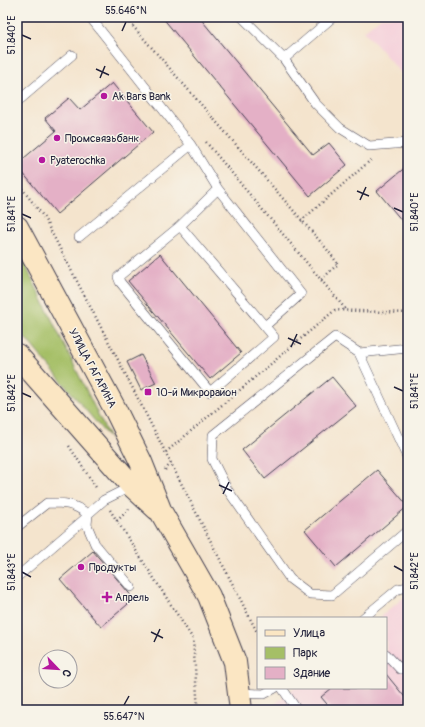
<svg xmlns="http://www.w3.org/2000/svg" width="425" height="727" viewBox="0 0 425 727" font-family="Pangolin,sans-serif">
  <rect width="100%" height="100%" fill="#f7f3e8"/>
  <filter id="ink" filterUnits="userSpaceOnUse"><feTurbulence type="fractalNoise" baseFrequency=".025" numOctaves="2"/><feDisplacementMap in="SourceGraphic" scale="8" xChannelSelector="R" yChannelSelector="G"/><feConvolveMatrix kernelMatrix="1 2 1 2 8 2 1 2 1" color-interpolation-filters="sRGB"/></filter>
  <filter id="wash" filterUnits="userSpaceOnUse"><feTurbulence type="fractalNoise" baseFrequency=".012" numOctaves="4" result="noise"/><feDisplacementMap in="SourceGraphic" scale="16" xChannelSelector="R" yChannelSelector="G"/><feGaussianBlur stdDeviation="0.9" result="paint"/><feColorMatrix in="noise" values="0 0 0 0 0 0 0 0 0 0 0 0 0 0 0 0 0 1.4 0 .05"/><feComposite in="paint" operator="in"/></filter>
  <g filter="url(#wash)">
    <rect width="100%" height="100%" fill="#f4e4cd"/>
    <path fill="#f5cfda" d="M381 17H408V81L364 31Z
      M408 594V710H268L294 688H386V618H379Z"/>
    <path fill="#a5bf66" stroke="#647050" d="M17 248 110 439 17 328Z"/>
    <g id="blocks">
      <path fill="#e4b0c6" d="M162 17H199L313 155 329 143 347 165 310 196Z
        M112 83 153 132 57 214 17 166V164L56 131 45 118 69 98 80 110Z
        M408 165V228L377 191Z
        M160 254 241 353 210 379 128 281Z
        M141 355 156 383 141 390 127 362Z
        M332 377 356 406 265 479 242 450Z
        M377 470 408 506 336 567 305 530Z
        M93 551 134 599 101 627 60 579Z
        M386 674 408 701V710H332L321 697 332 688H386Z"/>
    </g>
  </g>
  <g filter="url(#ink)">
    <use href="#blocks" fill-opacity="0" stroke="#423f51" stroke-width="1"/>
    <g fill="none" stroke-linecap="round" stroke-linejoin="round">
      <g stroke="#423f51" stroke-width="10">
        <path id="lane" d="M90 17 191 145 218 189 301 294 265 326
          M242 17 284 59
          M333 17 284 59 315 103 340 128 369 146 408 143
          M17 102 72 55
          M180 226 274 337 210 392 120 282 118 277 180 226 218 189
          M79 237 191 145
          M408 348 359 353 335 337 213 435 212 459 227 489 290 579 310 594 332 595 408 530
          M359 353 408 459
          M88 514 87 525 95 544 131 587
          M17 527 47 503C66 503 72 503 88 514L104 500 132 486
          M17 577 87 517
          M363 618 398 589 408 587
          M386 654 400 669 408 662
          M282 688 297 710
          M239 693 264 694 275 688"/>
      </g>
      <g stroke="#423f51" stroke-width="24">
        <path id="secondary" d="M17 227 115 409 141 462 161 512 209 596 235 662 241 710
          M17 355 132 486 157 509"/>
      </g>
      <path stroke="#423f51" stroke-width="2.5" stroke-dasharray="1 3" stroke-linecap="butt" d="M125 17 326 248 338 264 321 280
        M206 142 347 311
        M17 182 43 216 129 381 258 634
        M301 221 372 159
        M69 446 97 489
        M166 452 335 310 408 313
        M165 470 171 463
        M110 510 193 639 198 710
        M117 521 129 509"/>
      <use href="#lane" stroke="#fff" stroke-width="9"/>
      <use href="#secondary" stroke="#fbe6c3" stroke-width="22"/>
    </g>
  </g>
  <path fill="none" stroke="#22223b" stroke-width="1.5" d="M122 31 126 22M22 35 31 39M96 69 109 75M100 78 105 66M357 191 369 196M360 200 366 187M394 208 403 212M22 214 31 218M288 338 301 344M291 347 297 334M394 387 403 391M22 393 31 397M219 485 232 491M223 494 229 482M394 566 403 571M22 572 31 577M151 632 163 638M154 642 160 629M124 705 129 696"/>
  <g fill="#b5179e" stroke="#f7f3e8" stroke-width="1.5">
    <circle cx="104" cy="96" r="4"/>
    <circle cx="57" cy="138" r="4"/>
    <circle cx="42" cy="160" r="4"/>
    <rect x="144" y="388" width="8" height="8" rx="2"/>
    <circle cx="81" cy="567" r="4"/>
    <path d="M105 591h4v4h4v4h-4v4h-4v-4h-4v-4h4z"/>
  </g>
  <g text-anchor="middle" stroke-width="3" stroke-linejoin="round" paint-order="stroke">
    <g font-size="11" fill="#22223b" stroke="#f7f3e8" text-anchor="start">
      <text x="112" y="100">Ak Bars Bank</text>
      <text x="65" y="142">Промсвязьбанк</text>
      <text x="50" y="164">Pyaterochka</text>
      <text x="156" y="396">10-й Микрорайон</text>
      <text x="89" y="571">Продукты</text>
      <text x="115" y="601">Апрель</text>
    </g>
    <g font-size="11" fill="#22223b" stroke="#f7f3e8">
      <text transform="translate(93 368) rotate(62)" y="4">УЛИЦА ГАГАРИНА</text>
    </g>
  </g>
  <rect width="425" height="727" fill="none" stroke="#f7f3e8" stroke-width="44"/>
  <rect x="257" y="617" width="130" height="72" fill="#f7f3e8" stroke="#a29fa3"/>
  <rect x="265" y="630" width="20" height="6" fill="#fbe6c3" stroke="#a29fa3"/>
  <text x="293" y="637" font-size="12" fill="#22223b">Улица</text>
  <rect x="265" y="647" width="20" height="12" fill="#a5bf66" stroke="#a29fa3"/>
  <text x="293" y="657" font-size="12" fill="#22223b">Парк</text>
  <rect x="265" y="667" width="20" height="12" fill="#e4b0c6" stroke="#a29fa3"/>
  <text x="293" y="677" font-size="12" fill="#22223b">Здание</text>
  <g transform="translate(58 669) rotate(115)"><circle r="19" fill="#f7f3e8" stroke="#a29fa3"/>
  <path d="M0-3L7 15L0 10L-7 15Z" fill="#b5179e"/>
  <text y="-6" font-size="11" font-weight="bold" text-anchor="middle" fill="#22223b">С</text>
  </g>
  <rect x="22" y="22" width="381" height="683" fill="none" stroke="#22223b" stroke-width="1.5"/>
  <g font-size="10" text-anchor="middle" fill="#22223b">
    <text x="126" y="14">55.646°N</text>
    <text transform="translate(11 35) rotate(-90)" y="4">51.840°E</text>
    <text transform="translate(414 212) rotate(-90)" y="4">51.840°E</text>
    <text transform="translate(11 214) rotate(-90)" y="4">51.841°E</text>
    <text transform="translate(414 391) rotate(-90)" y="4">51.841°E</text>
    <text transform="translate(11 393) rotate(-90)" y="4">51.842°E</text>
    <text transform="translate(414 571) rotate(-90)" y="4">51.842°E</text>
    <text transform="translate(11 572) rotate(-90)" y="4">51.843°E</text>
    <text x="124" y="720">55.647°N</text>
  </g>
</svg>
